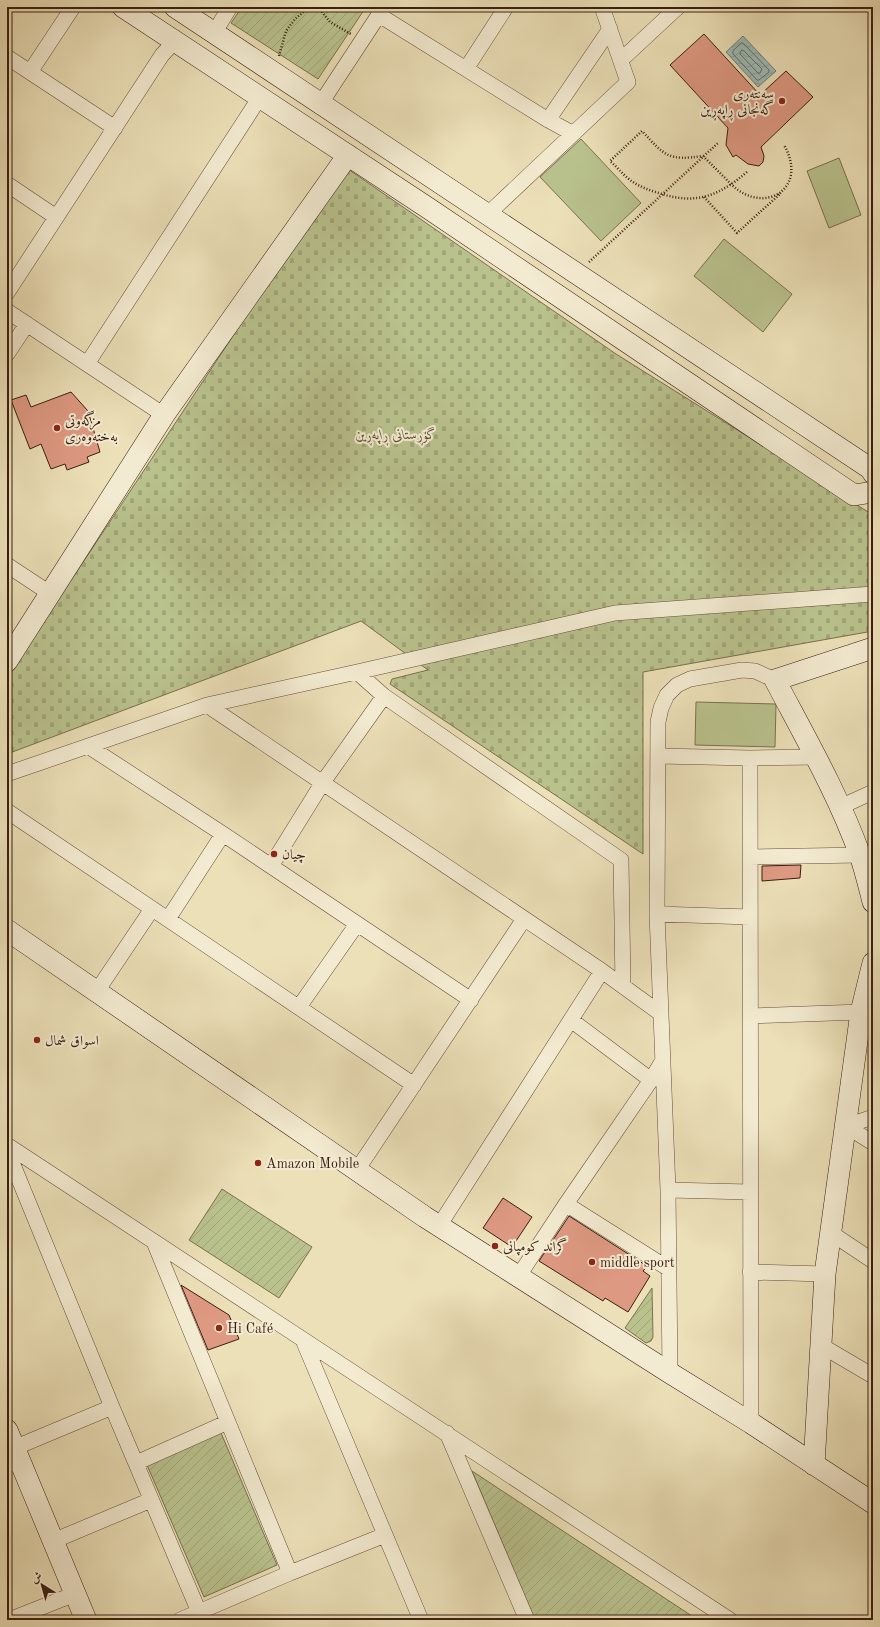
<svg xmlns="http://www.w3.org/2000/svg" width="880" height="1627" viewBox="0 0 880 1627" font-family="'Old Standard TT',Amiri,serif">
  <defs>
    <pattern id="cemetery-stones" width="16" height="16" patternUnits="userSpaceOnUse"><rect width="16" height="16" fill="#b9c28d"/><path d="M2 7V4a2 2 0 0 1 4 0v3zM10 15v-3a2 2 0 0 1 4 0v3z" fill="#a0a679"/></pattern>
    <pattern id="garden-furrows" width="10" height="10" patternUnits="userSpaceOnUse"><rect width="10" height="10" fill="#b9c28d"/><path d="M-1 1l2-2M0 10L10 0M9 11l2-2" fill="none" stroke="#a0a679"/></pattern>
    <pattern id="water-waves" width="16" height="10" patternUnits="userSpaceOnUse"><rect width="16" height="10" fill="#9bbbb7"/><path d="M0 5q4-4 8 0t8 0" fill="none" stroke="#86a09c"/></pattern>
  </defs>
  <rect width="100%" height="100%" fill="#ece0b8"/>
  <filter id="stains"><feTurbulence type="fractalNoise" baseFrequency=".005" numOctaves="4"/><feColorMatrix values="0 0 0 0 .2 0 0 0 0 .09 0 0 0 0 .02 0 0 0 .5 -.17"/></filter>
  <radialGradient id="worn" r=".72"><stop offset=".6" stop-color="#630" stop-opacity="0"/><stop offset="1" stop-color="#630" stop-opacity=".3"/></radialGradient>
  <path fill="url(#cemetery-stones)" stroke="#7a7050" d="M345 167 616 354 873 515V631L643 672V854L390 684 392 679 428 670 361 621 7 754V677Z"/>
  <path fill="url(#garden-furrows)" stroke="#7a7050" d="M242 7H366L318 79 231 23Z
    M222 1189 312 1247 279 1298 189 1240Z
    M652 1288 653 1337 651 1341 646 1343 625 1328Z
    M221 1433 277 1565 204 1597 147 1465Z
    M472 1471 698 1620H535Z"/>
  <path fill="#b9c28d" stroke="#7a7050" d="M581 139 641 203 601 241 540 177Z
    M839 158 861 215 829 228 807 171Z
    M724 239 792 294 763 332 694 276Z
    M696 702 776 704 775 747 695 745Z"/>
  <path fill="url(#water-waves)" stroke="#757c75" d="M743 36 776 71 758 87 726 52Z"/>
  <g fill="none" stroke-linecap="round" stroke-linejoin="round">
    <path stroke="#6b6c64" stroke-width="1" d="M742 43 744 44 769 70V72L759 80H757L733 54V51Z
      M742 50 744 51 762 69 760 73H758L740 54Z"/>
  </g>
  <path fill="#de9982" stroke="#3b1e12" d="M704 34 760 95 786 71 813 97 761 147 764 156 763 162 759 166 748 164 736 155 733 157 726 145 728 128 670 65Z
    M71 392 88 411 100 452 87 457 89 462 67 470 65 464 51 469 41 444 30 449 11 400 26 395 31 407Z
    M801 865 800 878 762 881V866Z
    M503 1198 532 1217 512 1247 483 1228Z
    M569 1216 647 1266 643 1271 650 1276 628 1312 605 1298 603 1301 539 1261Z
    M181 1285 229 1315 239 1339 208 1350Z"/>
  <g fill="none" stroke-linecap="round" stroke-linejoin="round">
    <g stroke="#674e3c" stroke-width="8">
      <path id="lane" d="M7 1470 19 1465"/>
    </g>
    <g stroke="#674e3c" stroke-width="16">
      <path id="street" d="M379 15 548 120 572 133
        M214 33 230 7
        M7 57 115 128
        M621 60 678 7
        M466 69 506 7
        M30 72 73 7
        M321 103 384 7
        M548 120 610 29
        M7 184 56 217
        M488 214 628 82 602 7
        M7 293 162 55 175 41
        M7 311 164 415
        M7 354 27 324
        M87 364 260 97
        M7 565 51 594
        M357 672 384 696 621 860 623 986
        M207 705 602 971 660 1013
        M88 746 223 834 471 1000
        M658 756 750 758 816 757
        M750 758 751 1423
        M7 774 207 705 357 672 615 613 873 594
        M840 807 873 792
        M7 811 414 1085
        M750 857 860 855
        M271 866 323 782 384 696
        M657 914 750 917
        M168 919 223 834
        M97 991 152 909
        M299 1007 357 924
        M750 1016 861 1012
        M571 1020 651 1080
        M846 1126 873 1143
        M846 1126 873 1117
        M7 1145 730 1620
        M7 1150 112 1407 199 1612
        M357 1170 524 919
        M668 1190 750 1192
        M566 1204 669 1269
        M439 1226 602 971
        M831 1233 873 1261
        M154 1242 290 1573
        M750 1272 825 1274
        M518 1277 566 1204 651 1080 663 1060
        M303 1340 421 1620
        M822 1346 873 1376
        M670 1373 668 1190 657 914 658 722 661 708 667 695 677 685 690 679 742 670 755 671 775 680
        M447 1433 527 1620
        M14 1448 112 1407
        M136 1463 228 1422
        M53 1541 151 1500
        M9 1620 75 1594
        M180 1620 290 1573 385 1535"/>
    </g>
    <g stroke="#3b1e12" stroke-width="22">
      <path id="secondary" d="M123 7 428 208 854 495 873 492
        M175 7 871 469 873 473
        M873 648 775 680C805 737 838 794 860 855 865 870 869 886 873 902
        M7 661 164 415 348 155
        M7 930 425 1217 670 1373 751 1423 873 1503
        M7 1430 86 1620
        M814 1465 825 1274 861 1012 873 963"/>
    </g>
    <path stroke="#3b1e12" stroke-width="2.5" stroke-dasharray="1 2" stroke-linecap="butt" d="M303 7 310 9 314 7
      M318 7 330 22 351 34
      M279 56 286 31 295 19 307 9
      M747 172C720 195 697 205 662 194 652 191 642 188 633 182 625 177 618 168 610 161L642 131C665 156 668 161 703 156L732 185C765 216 809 188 784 145
      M704 197 737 233 781 193
      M589 262 718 143"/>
    <use href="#lane" stroke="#f3ebd1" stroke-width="7"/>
    <use href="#street" stroke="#f3ebd1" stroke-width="15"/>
    <use href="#secondary" stroke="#f3ebd1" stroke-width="21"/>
  </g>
  <g fill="#8f2418" stroke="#f3ebd1" stroke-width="1.5">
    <circle cx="782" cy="101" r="4"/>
    <circle cx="57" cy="428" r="4"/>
    <circle cx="274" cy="854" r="4"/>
    <circle cx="37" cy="1040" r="4"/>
    <circle cx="258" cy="1163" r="4"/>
    <circle cx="495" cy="1246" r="4"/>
    <circle cx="592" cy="1262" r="4"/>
    <circle cx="219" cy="1328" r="4"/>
  </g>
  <g text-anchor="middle" stroke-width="4" stroke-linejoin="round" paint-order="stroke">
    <g font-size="14" fill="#3b1e12" stroke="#f3ebd1" text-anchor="start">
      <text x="774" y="98" text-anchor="end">سەنتەری<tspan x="774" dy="16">گەنجانی ڕاپەڕین</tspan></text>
      <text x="65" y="425">مزگەوتی<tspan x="65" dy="16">بەختەوەری</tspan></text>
      <text x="282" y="859">چيان</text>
      <text x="45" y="1045">اسواق شمال</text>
      <text x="266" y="1168">Amazon Mobile</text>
      <text x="503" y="1251">گراند كومپانى</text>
      <text x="600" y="1267">middle sport</text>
      <text x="227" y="1333">Hi Café</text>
    </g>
    <g font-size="14" font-style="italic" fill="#614f37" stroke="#f3ebd1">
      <text x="396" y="439">گۆڕستانی ڕاپەڕین</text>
    </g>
  </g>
  <rect width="880" height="1627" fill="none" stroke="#ece0b8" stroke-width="24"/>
  <rect x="8" y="8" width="864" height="1611" fill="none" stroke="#3b1e12" stroke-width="2"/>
  <rect x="12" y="12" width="856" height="1603" fill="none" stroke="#3b1e12"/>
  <g transform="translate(42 1585) rotate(323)" stroke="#f3ebd1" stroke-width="3" paint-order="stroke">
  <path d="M0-3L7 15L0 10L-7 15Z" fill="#3b1e12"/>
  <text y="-6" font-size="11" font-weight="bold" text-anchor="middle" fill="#3b1e12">ش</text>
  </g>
  <rect width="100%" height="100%" filter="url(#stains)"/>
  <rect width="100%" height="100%" fill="url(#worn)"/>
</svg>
